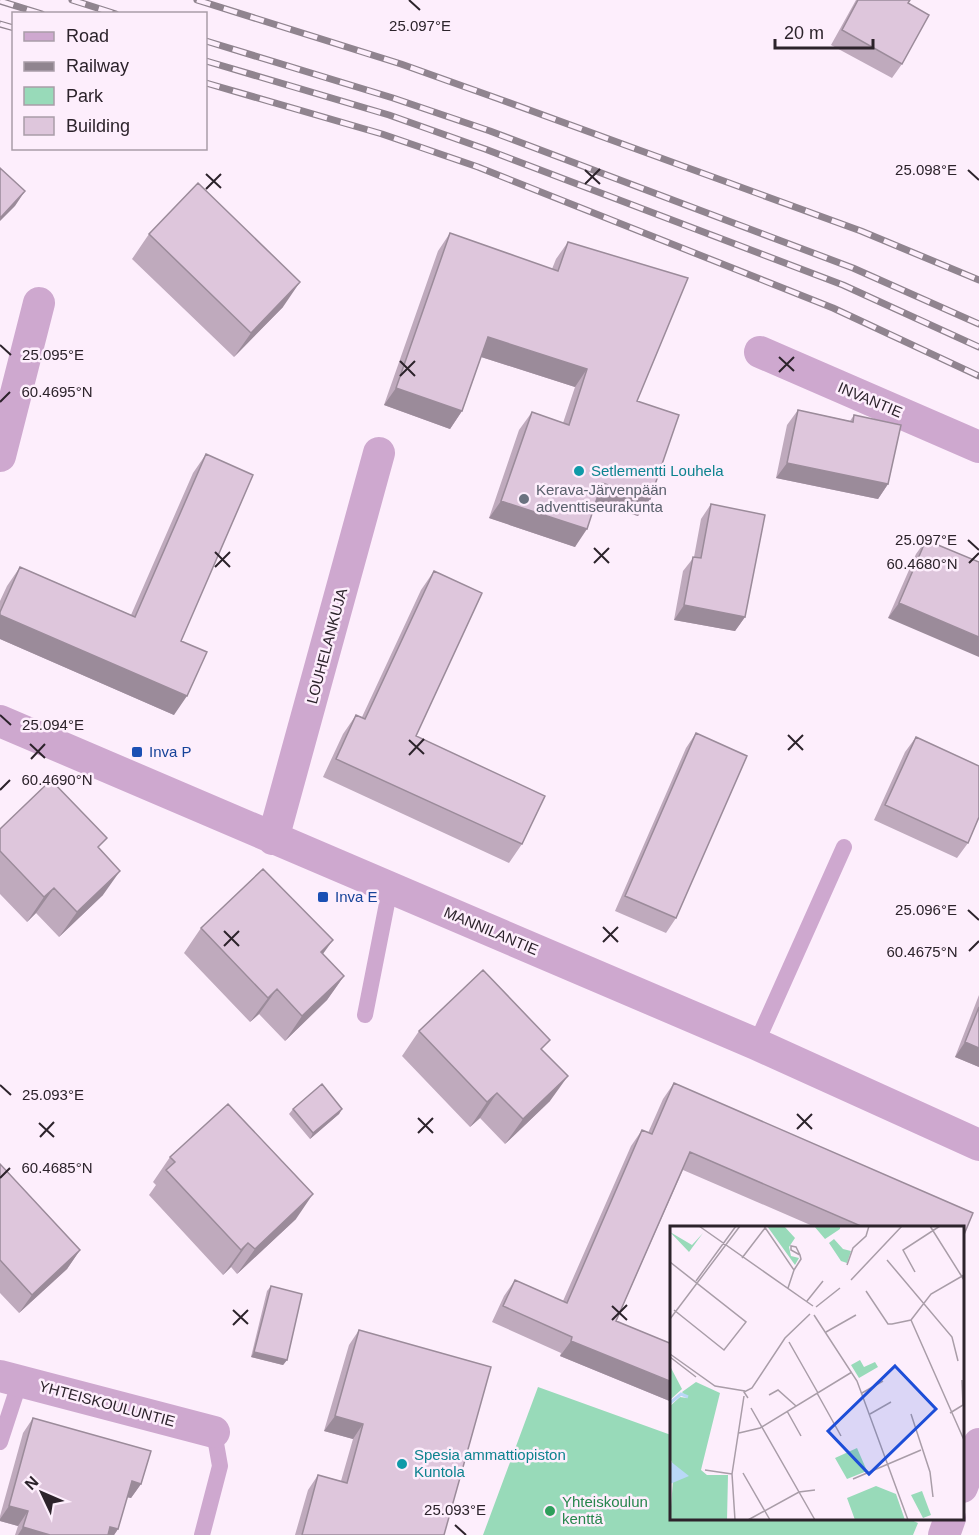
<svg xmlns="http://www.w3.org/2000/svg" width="979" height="1535" viewBox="0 0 979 1535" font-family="Helvetica,sans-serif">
  <rect width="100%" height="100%" fill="#fdeefc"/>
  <path fill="#98dab9" d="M538 1387 671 1435 672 1518H907L918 1523 913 1535H483Z"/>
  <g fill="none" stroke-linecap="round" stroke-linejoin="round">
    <path stroke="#cea8cf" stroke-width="16" d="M365 1015 390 888
      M756 1044 844 847
      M0 1442 20 1381
      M202 1535 220 1466 214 1432"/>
    <path stroke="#cea8cf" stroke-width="32" d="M760 352 979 447
      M0 456 39 303
      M0 721 756 1044 979 1145
      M273 839 379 453
      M0 1376 214 1432
      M962 1487 979 1444
      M944 1535 950 1518"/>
    <g stroke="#90848f" stroke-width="7">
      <path id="rail" d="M72 0 116 14
        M197 0 401 64 499 99 861 231 979 280
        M0 1 42 14
        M0 24 14 28
        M206 41 393 98 490 131 853 268 979 324
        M206 61 389 115 485 149 843 285 979 347
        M206 83 382 134 478 167 833 308 979 376"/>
    </g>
    <use href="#rail" stroke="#fdeefc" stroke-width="4.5" stroke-dasharray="14" stroke-linecap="butt"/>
  </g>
  <path fill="#bfaabd" d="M856 0H910L908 3 902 64 892 78 831 45Z
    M450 233 552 269 556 259 568 242 637 401 650 499 638 516 596 502 575 547 489 518 519 430 532 412 563 423 575 387 481 357 462 411 450 429 384 405 438 251Z
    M149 234 283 307 234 357 132 259Z
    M798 410 850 421 854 415 888 484 878 499 776 478 787 425Z
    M206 454 181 641 174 715 0 639V601L7 586 20 567 131 615 193 473Z
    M711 504 745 617 735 631 674 620 683 571 694 557 701 519Z
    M926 540 979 562 888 618 916 554Z
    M434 571 416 736 522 844 509 863 323 777 343 734 356 715 362 717 421 590Z
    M696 733 676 918 666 933 615 911 686 748Z
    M916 737 968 843 957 858 874 820 905 752Z
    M0 829 100 849 103 895 59 937 36 913 27 922 0 894Z
    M201 928 344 976 327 1000 285 1041 259 1014 250 1022 184 953Z
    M979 995V1067L955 1057Z
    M419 1031 543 1050 550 1101 505 1144 480 1118 470 1127 402 1056Z
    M674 1083 963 1227H815L683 1170 616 1321 672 1344V1402L560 1356 561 1353 492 1322 504 1296 515 1280 563 1301 631 1146 642 1130 648 1133 663 1099Z
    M293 1109H342L339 1114 310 1139 289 1114Z
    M170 1157 296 1219 237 1274 231 1267 223 1275 149 1195 156 1185 153 1182Z
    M0 1164 80 1250 67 1269 19 1313 0 1293Z
    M271 1286 287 1360 283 1365 251 1357 267 1291Z
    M359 1330 444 1535H295L308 1490 318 1475 341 1481 353 1439 324 1431 349 1345Z
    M33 1418 141 1484 131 1498 127 1497 118 1529 114 1535H15L18 1526 0 1521V1516L23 1433Z"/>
  <path fill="#9b8b9a" d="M25 191 15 206 0 221V218Z
    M300 282 283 307 234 357 251 333Z
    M488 337 587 369 575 387 475 355Z
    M396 388 462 411 450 429 384 405Z
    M787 463 888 484 878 499 776 478Z
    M602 483 650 499 638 516 590 501Z
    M501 501 587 529 575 547 489 518Z
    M899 603 979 637V657L888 618Z
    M684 605 745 617 735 631 674 620Z
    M0 615 187 696 174 715 0 639Z
    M120 871 103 895 59 937 77 912Z
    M54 888 36 913 27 922 44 897Z
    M333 940 315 965 321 952Z
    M344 976 327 1000 285 1041 302 1016Z
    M277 989 259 1014 250 1022 268 998Z
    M965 1042 979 1048V1067L955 1057Z
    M568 1076 550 1101 505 1144 523 1119Z
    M497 1093 480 1118 470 1127 487 1102Z
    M342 1109 339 1114 310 1139 313 1133Z
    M313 1194 296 1219 237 1274 255 1249Z
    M248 1243 231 1267 223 1275 241 1250Z
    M80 1250 67 1269 19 1313 32 1295Z
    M571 1341 672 1382V1402L560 1356Z
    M254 1352 287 1360 283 1365 251 1357Z
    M335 1416 363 1424 353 1439 324 1431Z
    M132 1481 141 1484 131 1498 121 1496Z
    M9 1506 28 1511 18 1526 0 1521V1519Z
    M23 1527 50 1535H18Z
    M110 1527 118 1529 114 1535H104Z"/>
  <path fill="#dec6dc" stroke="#9b8b9a" stroke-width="1.5" d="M858 0H910L908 3 929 15 902 64 842 30Z
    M0 168 25 191 0 218Z
    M198 183 300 282 251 333 149 234Z
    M450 233 558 271 568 242 688 278 637 401 679 415 650 499 602 483 587 529 501 501 532 412 569 425 587 369 488 337 462 411 396 388Z
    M798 410 853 422 854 415 901 425 888 484 787 463Z
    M206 454 253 475 181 641 207 652 187 696 0 615V612L20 567 135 617Z
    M711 504 765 515 745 617 684 605 693 557 701 558Z
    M926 540 979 562V637L899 603Z
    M434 571 482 593 416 736 545 796 522 844 336 759 356 715 365 719Z
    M696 733 747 756 676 918 625 896Z
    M916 737 979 766V817L968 843 885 805Z
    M51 780 107 838 98 847 120 871 77 912 54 888 44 897 0 851V829Z
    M263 869 333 940 321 952 344 976 302 1016 277 989 268 998 201 928Z
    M483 970 550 1040 541 1049 568 1076 523 1119 497 1093 487 1102 419 1031Z
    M979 1007V1048L965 1042Z
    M674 1083 973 1213 963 1237V1227H863L690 1152 616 1321 672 1344V1382L571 1341 572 1337 503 1306 515 1280 567 1303 642 1130 652 1134Z
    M322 1084 342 1109 313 1133 293 1109Z
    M228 1104 313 1194 255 1249 248 1243 241 1250 166 1170 175 1162 170 1157Z
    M0 1164 80 1250 32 1295 0 1260Z
    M271 1286 302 1294 287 1360 254 1352Z
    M359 1330 491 1367 444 1535H302L318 1475 347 1483 363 1424 335 1416Z
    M33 1418 151 1451 141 1484 132 1481 118 1529 110 1527 108 1535H50L23 1527 28 1511 9 1506Z"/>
  <path fill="none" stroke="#2c232b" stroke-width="2" d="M409 0 420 10M585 170 600 184M968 170 979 180M206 174 221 188M585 184 600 169M206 189 221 174M0 345 11 355M779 357 794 371M400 361 415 376M779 372 794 357M400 376 415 361M0 402 10 392M968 540 979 550M594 548 609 563M215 552 230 567M594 563 609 548M969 563 979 553M215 567 230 552M0 715 11 725M788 735 803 750M409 740 424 754M30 744 45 758M788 750 803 735M409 755 424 739M31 759 45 744M0 790 10 780M968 910 979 920M603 927 618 942M224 931 239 946M603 942 618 927M224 946 239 931M969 951 979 941M0 1085 11 1095M797 1114 812 1129M418 1118 433 1133M39 1123 54 1137M797 1129 812 1114M418 1133 433 1118M40 1137 54 1122M0 1178 10 1168M612 1306 627 1320M233 1310 248 1324M612 1320 627 1305M233 1325 248 1310M455 1525 466 1535"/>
  <g fill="#0f9aa8" stroke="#fdeefc" stroke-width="2">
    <circle cx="579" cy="471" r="6"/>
    <circle cx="402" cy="1464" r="6"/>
  </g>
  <circle fill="#6b7280" stroke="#fdeefc" stroke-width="2" cx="524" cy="499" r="6"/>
  <g fill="#1a4fb4" stroke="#fdeefc" stroke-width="2">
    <rect x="131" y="746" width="12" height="12" rx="3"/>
    <rect x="317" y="891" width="12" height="12" rx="3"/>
  </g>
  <circle fill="#2e9e5b" stroke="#fdeefc" stroke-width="2" cx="550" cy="1511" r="6"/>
  <g text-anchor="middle" stroke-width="5" stroke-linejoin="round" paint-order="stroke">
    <g font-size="15" fill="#2c232b" stroke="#fdeefc">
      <text transform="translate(870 400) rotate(23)" y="5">INVANTIE</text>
      <text transform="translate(327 646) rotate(-75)" y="5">LOUHELANKUJA</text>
      <text transform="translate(491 931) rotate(23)" y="5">MANNILANTIE</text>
      <text transform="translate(107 1404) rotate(15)" y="5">YHTEISKOULUNTIE</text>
    </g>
    <g font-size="15" fill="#0d838f" stroke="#fdeefc" text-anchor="start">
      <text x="591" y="476">Setlementti Louhela</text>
      <text x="414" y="1460">Spesia ammattiopiston<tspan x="414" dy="17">Kuntola</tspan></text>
    </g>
    <g font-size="15" fill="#5b616d" stroke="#fdeefc" text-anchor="start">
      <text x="536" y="495">Kerava-Järvenpään<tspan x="536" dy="17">adventtiseurakunta</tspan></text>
    </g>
    <g font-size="15" fill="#164399" stroke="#fdeefc" text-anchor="start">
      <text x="149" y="757">Inva P</text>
      <text x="335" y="902">Inva E</text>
    </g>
    <g font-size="15" fill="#27864d" stroke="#fdeefc" text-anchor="start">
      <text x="562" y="1507">Yhteiskoulun<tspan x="562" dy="17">kenttä</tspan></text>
    </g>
  </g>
  <g transform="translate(670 1226)">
    <rect width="294" height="294" fill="#fdeefc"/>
    <path d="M97 0H114L125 12 119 21 121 30 129 32 125 39ZM144 0H170V3L155 13ZM0 6 22 19 33 7 19 26ZM164 13 173 23 181 25 177 37 171 35 159 17ZM190 134 194 141 205 136 208 141 189 152 181 139ZM0 140 12 163 0 174ZM26 156 50 167 31 244 37 249H58L57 294H0L4 241 0 232V180L10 171 17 172 12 166ZM187 222 197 245 177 253 165 232ZM206 260 226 268 235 294H185L177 272ZM252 265 261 289 253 292 241 269Z" fill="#98dab9"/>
    <path d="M0 214V235L19 250 0 258Z" fill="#b9d8f7"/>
    <path fill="none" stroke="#b9d8f7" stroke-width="3" d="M0 177 11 168 18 171"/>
    <path fill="none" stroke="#a99da8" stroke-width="1.5" d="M29 0 143 80M94 0 124 44 118 62M260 0 294 54M72 32 95 2M217 34 282 111 288 135M0 36 76 96 54 124 4 84M177 39 183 22 196 10 199 0M124 44 131 33 130 29 126 21 121 20V24L130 29M245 46 233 24 270 0M181 54 232 0M26 55 66 0M196 65 218 98H222L241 94 261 68 294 49M137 75 153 55M146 81 170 62M144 89 187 155 238 294M0 93 70 0M241 94 294 214M156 106 186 89M119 116 148 167M0 128 45 160 75 165M0 131 26 151M147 167 171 210M192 167 213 155M99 169 108 164 126 180M78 172 74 166 82 162 115 112 140 88M81 182 145 294M117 185 131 210M280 187 293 179 292 154M200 188 221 176M241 188 260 246 263 271M69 207 90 202 182 146M35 244 62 248M73 247 100 294M183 253 251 224M65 294 62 248 74 170M78 294 129 266 145 264"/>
    <path fill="#1d4ed8" fill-opacity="0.15" stroke="#1d4ed8" stroke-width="3" d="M225 140 266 183 199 248 158 205Z"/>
    <rect width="294" height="294" fill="none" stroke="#2c232b" stroke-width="3"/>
  </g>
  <g font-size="15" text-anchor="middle" fill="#2c232b" stroke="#fdeefc" stroke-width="5" stroke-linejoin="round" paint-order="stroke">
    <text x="420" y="31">25.097°E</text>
    <text x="926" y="175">25.098°E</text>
    <text x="53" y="360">25.095°E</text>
    <text x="57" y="397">60.4695°N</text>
    <text x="926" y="545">25.097°E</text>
    <text x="922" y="569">60.4680°N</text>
    <text x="53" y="730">25.094°E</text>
    <text x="57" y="785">60.4690°N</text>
    <text x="926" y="915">25.096°E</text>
    <text x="922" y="957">60.4675°N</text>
    <text x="53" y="1100">25.093°E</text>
    <text x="57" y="1173">60.4685°N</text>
    <text x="455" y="1515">25.093°E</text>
  </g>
  <rect x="12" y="12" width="195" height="138" fill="#fdeefc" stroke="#a99da8" stroke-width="1.5"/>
  <rect x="24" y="32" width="30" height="9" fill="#cea8cf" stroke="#a99da8" stroke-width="1.5"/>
  <text x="66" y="42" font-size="18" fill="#2c232b">Road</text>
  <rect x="24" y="62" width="30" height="9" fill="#90848f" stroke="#a99da8" stroke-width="1.5"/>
  <text x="66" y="72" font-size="18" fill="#2c232b">Railway</text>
  <rect x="24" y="87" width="30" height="18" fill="#98dab9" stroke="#a99da8" stroke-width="1.5"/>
  <text x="66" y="102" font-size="18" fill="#2c232b">Park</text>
  <rect x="24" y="117" width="30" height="18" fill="#dec6dc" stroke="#a99da8" stroke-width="1.5"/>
  <text x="66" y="132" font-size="18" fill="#2c232b">Building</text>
  <g transform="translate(42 1493) rotate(314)" stroke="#fdeefc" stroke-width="4.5" paint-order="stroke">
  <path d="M0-4.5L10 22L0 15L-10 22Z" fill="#2c232b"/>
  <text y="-9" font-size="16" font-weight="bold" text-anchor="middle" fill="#2c232b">N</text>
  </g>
  <path d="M775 39v9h98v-9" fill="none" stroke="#2c232b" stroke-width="3"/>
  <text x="784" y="39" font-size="18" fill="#2c232b" stroke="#fdeefc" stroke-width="4.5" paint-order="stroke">20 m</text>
</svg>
